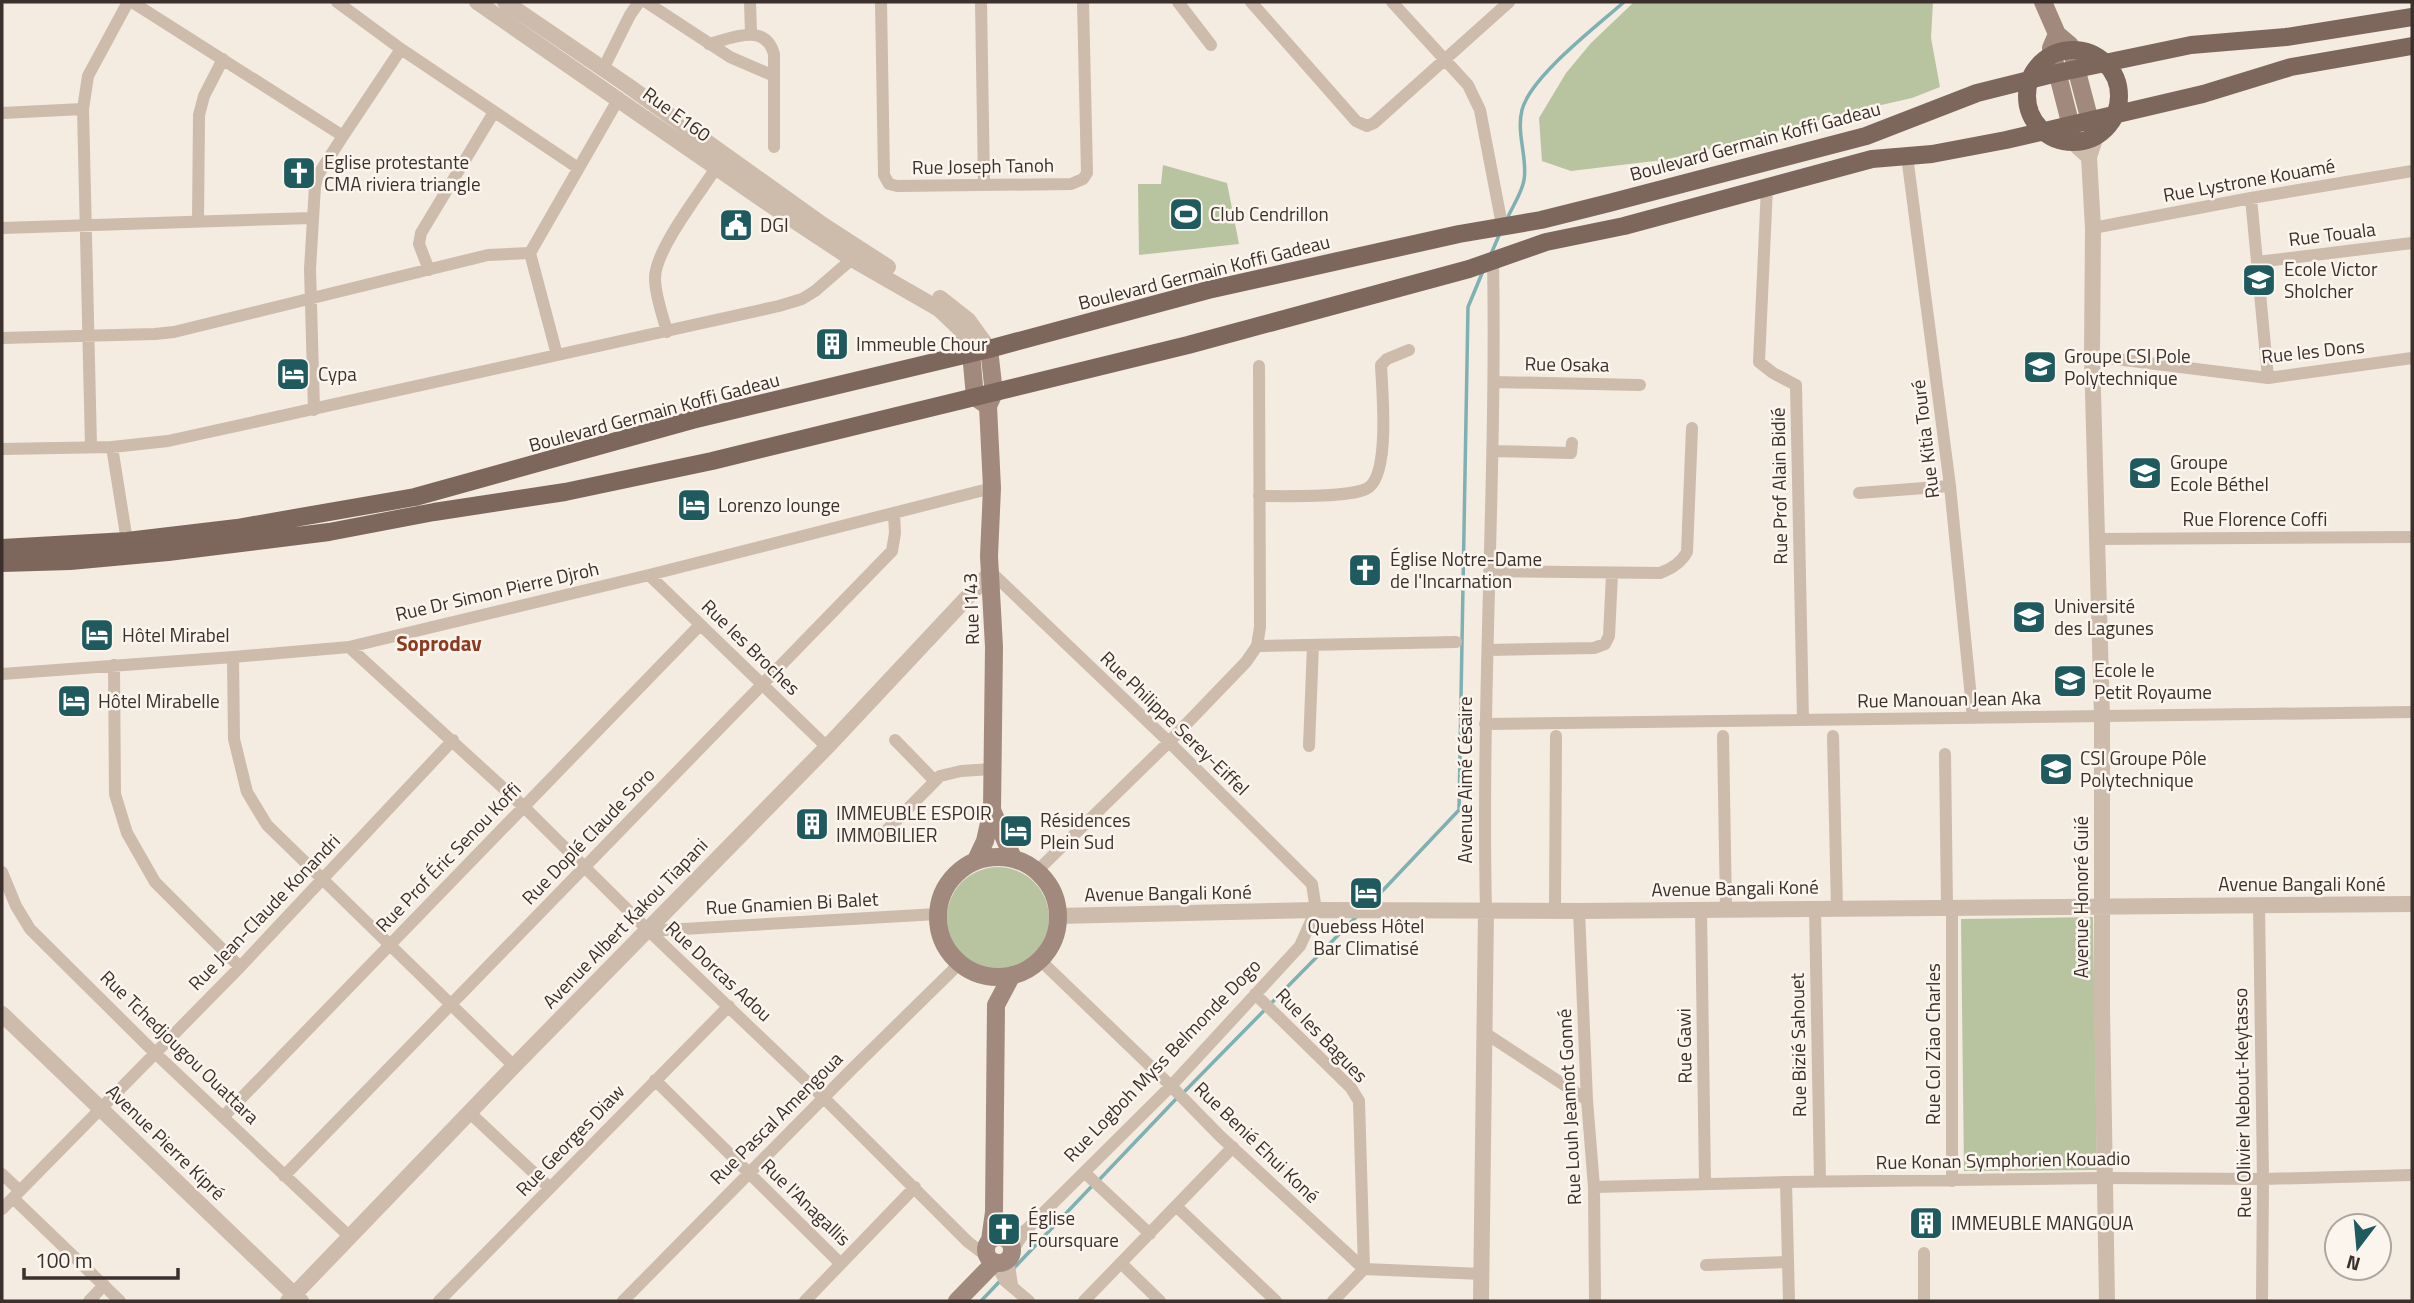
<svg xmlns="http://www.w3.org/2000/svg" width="2414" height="1303" viewBox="0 0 2414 1303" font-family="'Titillium Web',sans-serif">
  <rect width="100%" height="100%" fill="#f4ebe1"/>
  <path fill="#b8c4a0" d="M1634 2H1933L1931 38 1940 87 1912 98 1846 113 1671 159 1571 171 1542 161 1539 118 1566 73 1591 43Z
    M1163 165 1227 183 1239 244 1139 255 1138 184H1161Z
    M947 918a51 51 0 1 1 102 0a51 51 0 1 1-102 0Z
    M2093 917 2097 1170 1964 1171 1961 919Z"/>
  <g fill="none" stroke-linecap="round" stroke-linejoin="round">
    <path stroke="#7fb0b2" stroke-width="3.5" d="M1507 219C1512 207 1522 193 1524 180 1528 160 1516 133 1522 110 1530 77 1597 26 1624 2
      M1491 254 1500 233
      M1370 904 1459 810 1468 307 1483 271
      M1183 1093 1357 916
      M1098 1181 1177 1098
      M1013 1269 1092 1186
      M981 1301 1002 1279"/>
    <path stroke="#cdbbac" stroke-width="12" d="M132 2 343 136
      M337 2 401 49 578 168
      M646 2 730 57 774 76
      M750 2 751 33
      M881 2 884 175 889 184 897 186 1071 184 1083 179 1087 173 1083 2
      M981 2 984 184
      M1178 2 1211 45
      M1251 2 1356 121 1367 126 1374 123 1509 2
      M1392 2 1468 85 1480 110 1502 225
      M709 44C732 38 765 22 774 54V147
      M603 69 630 15 639 2
      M2 113 83 109
      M1907 156 1950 486 1973 718
      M1767 187 1759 362 1773 373 1796 385 1803 720
      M2251 198 2268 378
      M198 221 199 115 204 96 223 59
      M2 228 311 218
      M2093 228 2251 198 2412 171
      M2257 262 2412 243
      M429 270 419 244 421 233 494 112
      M667 332C663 316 655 296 655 278 655 250 700 193 716 168
      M2 338 155 334 174 332 488 255 530 253
      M557 355 530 253 619 98
      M2092 356 2268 378 2412 358
      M1494 382 1640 385
      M314 410 310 269 315 186 318 175 343 136 401 49
      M91 446 83 109 88 76 128 2
      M112 447 127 541
      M2 449 112 447 168 441 779 306 802 299 815 291 852 259
      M1493 451 1571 453 1572 443
      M1859 493 1950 486
      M1259 496C1282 496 1347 498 1366 489 1391 478 1382 390 1381 365L1387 359 1409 350
      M2097 539 2412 537
      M1491 571 1660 573C1671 569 1681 563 1687 552L1692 428
      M991 572 1169 742 1312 884 1316 910 1300 946 1171 1086 1026 1230 1012 1251
      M649 575 827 747
      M1257 646 1456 642
      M349 647 524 807 649 931 824 1098 968 1242 988 1257
      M1488 650 1594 648 1605 644 1609 636 1612 574
      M233 657 234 739 247 792 267 825 514 1066
      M114 665 115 794 127 833 155 882 240 967
      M2 674 233 657 349 647 649 575 992 488
      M1485 724 2412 712
      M1723 736 1726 908
      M1833 736 1837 908
      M895 740 934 780
      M1309 746 1313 645
      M1945 754 1947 907
      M884 833 940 776 961 771 992 769
      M1037 871 1169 742 1246 662 1257 646 1260 627 1259 366
      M2 872 16 906 30 929 154 1052 350 1237
      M2259 905 2263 1179 2262 1301
      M1952 907V1181
      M1701 909 1705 1183
      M1815 909 1820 1181
      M1555 910 1556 736
      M1486 911C1481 693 1497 476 1493 259
      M1579 911 1587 1100 1594 1187 1595 1301
      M649 931 937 914
      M1040 960 1171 1086 1220 1136 1364 1269 1482 1274
      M1255 994 1351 1088 1359 1101 1364 1269 1333 1301
      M1485 1033 1587 1100
      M655 1080 840 1263
      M470 1113 550 1188
      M224 1116 700 625
      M1084 1172 1150 1234
      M2 1174 20 1191
      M284 1176 892 551 895 533 894 513
      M1786 1182 1789 1301
      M1594 1187 1786 1182 2105 1178 2263 1179 2412 1175
      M13 1198 120 1301
      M1177 1207 1276 1301
      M2 1209 240 967 453 740
      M1006 1239 1026 1230
      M1924 1253V1301
      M1008 1259 1012 1285
      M995 1262 1005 1281 1029 1301
      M1121 1263 1160 1301
      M1706 1265 1788 1262
      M89 1301 104 1285
      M439 1301 729 1006
      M623 1301 852 1069 959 964
      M805 1301 915 1187
      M1084 1301 1233 1147"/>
    <path stroke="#cdbbac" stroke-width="16" d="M477 2 760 198 852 259 939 309 962 331 971 353
      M505 2 627 85 823 225 888 267
      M2090 121 2094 142 2089 157 2093 228 2092 356 2102 718V1008L2107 1301
      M2071 126 2077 146 2089 157
      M940 298 968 320 989 349
      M1058 916 1316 910 1579 911 2412 904
      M2 1014 301 1301
      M288 1301 514 1066 827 747 991 572
      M1481 1301 1486 911"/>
    <path stroke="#a18a7d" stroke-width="18" d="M2043 2 2057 34 2070 45 2090 121
      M2057 34 2051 48 2071 126
      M971 353 975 397 988 406
      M992 810 1013 858
      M938 917a60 60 0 1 1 120 0a60 60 0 1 1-120 0Z
      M976 860 985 841 992 810 994 647 989 556 992 488 988 406 994 393 989 349
      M986 1250a13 13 0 1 1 26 0a13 13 0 1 1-26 0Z
      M990 1240 994 1212 996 1005 1012 975
      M957 1301 995 1262"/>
    <path stroke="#7d675c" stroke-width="18" d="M2027 96a46 46 0 1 1 92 0a46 46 0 1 1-92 0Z
      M2 548 127 541 237 528 415 497 692 420 989 349 1208 290 1459 234 1541 220 1609 203 1866 136 1977 93 2057 73 2191 45 2286 37 2412 17
      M2 563 70 561 168 552 329 532 434 512 565 492 712 461 1188 345 1469 269 1546 242 1624 226 1872 159 1932 154 2006 140 2203 94 2291 67 2412 46"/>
  </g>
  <defs>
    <g id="church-square" transform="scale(1.75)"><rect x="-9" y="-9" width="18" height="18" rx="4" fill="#1f5a5e" stroke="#fbf5ee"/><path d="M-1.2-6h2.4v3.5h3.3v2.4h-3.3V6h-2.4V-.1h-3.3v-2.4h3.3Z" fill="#fff"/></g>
    <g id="stadium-square" transform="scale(1.75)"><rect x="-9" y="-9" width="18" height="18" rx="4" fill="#1f5a5e" stroke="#fbf5ee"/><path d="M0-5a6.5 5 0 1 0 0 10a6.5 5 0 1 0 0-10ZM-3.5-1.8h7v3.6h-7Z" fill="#fff"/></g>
    <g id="civic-square" transform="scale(1.75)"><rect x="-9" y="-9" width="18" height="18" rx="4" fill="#1f5a5e" stroke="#fbf5ee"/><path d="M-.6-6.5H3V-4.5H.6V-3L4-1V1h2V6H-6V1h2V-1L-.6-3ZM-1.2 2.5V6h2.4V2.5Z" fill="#fff"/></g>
    <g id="school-square" transform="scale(1.75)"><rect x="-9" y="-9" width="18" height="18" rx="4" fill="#1f5a5e" stroke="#fbf5ee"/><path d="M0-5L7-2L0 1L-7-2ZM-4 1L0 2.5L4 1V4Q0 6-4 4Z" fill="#fff"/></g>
    <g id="building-square" transform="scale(1.75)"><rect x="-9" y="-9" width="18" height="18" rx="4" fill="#1f5a5e" stroke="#fbf5ee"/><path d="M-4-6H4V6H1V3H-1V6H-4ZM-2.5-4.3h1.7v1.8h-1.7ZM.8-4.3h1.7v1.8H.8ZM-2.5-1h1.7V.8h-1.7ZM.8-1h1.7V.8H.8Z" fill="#fff"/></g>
    <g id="university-square" transform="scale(1.75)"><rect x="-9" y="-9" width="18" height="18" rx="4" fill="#1f5a5e" stroke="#fbf5ee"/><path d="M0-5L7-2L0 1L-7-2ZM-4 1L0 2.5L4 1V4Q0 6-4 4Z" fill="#fff"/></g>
    <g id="hotel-square" transform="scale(1.75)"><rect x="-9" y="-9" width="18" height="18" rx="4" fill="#1f5a5e" stroke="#fbf5ee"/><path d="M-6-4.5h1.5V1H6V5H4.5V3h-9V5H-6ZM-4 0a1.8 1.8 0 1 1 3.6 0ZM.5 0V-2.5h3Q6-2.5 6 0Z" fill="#fff"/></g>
  </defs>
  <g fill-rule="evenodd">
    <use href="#church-square" x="299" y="173"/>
    <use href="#stadium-square" x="1186" y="214"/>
    <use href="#civic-square" x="736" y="225"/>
    <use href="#school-square" x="2259" y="280"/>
    <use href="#building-square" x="832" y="344"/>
    <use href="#university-square" x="2040" y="367"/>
    <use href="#hotel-square" x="293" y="374"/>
    <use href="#school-square" x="2145" y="473"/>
    <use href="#hotel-square" x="694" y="505"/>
    <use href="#church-square" x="1365" y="570"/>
    <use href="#university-square" x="2029" y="617"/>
    <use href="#hotel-square" x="97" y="635"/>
    <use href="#school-square" x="2070" y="681"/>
    <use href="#hotel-square" x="74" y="701"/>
    <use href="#university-square" x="2056" y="769"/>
    <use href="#building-square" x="812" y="824"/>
    <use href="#hotel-square" x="1016" y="831"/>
    <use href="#hotel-square" x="1366" y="893"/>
    <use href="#building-square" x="1926" y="1223"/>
    <use href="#church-square" x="1004" y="1229"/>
  </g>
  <g text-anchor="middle" stroke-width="5" stroke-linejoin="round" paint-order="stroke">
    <g font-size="19" fill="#3b302b" stroke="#fbf5ee">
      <text transform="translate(677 114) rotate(36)" y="7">Rue E160</text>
      <text transform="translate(1755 141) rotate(-15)" y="7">Boulevard Germain Koffi Gadeau</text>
      <text transform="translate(983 166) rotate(-1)" y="7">Rue Joseph Tanoh</text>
      <text transform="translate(2249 180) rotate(-10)" y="7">Rue Lystrone Kouamé</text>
      <text transform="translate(2332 234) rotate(-7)" y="7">Rue Touala</text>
      <text transform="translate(1204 272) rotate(-14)" y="7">Boulevard Germain Koffi Gadeau</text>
      <text transform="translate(2313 351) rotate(-6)" y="7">Rue les Dons</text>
      <text transform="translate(1567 364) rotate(1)" y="7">Rue Osaka</text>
      <text transform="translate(654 412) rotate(-15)" y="7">Boulevard Germain Koffi Gadeau</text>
      <text transform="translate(1925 439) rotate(-97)" y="7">Rue Kitia Touré</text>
      <text transform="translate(1779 486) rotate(-91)" y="7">Rue Prof Alain Bidié</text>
      <text x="2255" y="526">Rue Florence Coffi</text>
      <text transform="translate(497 591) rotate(-13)" y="7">Rue Dr Simon Pierre Djroh</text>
      <text transform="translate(971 609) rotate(-92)" y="7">Rue I143</text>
      <text transform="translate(751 647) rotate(44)" y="7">Rue les Broches</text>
      <text transform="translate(1949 699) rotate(-1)" y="7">Rue Manouan Jean Aka</text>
      <text transform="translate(1175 723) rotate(44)" y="7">Rue Philippe Serey-Eiffel</text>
      <text transform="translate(1465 780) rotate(-90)" y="7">Avenue Aimé Césaire</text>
      <text transform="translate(588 836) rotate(-46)" y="7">Rue Doplé Claude Soro</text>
      <text transform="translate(448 857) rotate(-46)" y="7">Rue Prof Éric Senou Koffi</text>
      <text x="2302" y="891">Avenue Bangali Koné</text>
      <text transform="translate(1735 888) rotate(-1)" y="7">Avenue Bangali Koné</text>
      <text transform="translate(1168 893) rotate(-1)" y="7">Avenue Bangali Koné</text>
      <text transform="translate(2081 897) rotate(-90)" y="7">Avenue Honoré Guié</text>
      <text transform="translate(792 903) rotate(-3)" y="7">Rue Gnamien Bi Balet</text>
      <text transform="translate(264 912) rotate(-46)" y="7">Rue Jean-Claude Konandri</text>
      <text transform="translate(625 923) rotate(-46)" y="7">Avenue Albert Kakou Tiapani</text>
      <text transform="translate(719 971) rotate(43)" y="7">Rue Dorcas Adou</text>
      <text transform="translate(1322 1035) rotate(46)" y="7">Rue les Bagues</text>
      <text transform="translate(1933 1044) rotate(-90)" y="7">Rue Col Ziao Charles</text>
      <text transform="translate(1798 1045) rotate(-91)" y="7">Rue Bizié Sahouet</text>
      <text transform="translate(1684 1046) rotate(-91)" y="7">Rue Gawi</text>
      <text transform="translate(180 1047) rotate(44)" y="7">Rue Tchedjougou Ouattara</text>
      <text transform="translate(1162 1060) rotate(-46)" y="7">Rue Logboh Myss Belmonde Dogo</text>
      <text transform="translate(2242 1103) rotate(-91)" y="7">Rue Olivier Nebout-Keytasso</text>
      <text transform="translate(1569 1107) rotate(-93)" y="7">Rue Louh Jeannot Gonné</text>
      <text transform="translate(776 1118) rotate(-45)" y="7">Rue Pascal Amengoua</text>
      <text transform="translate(570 1140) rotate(-46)" y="7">Rue Georges Diaw</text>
      <text transform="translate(166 1142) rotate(44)" y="7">Avenue Pierre Kipré</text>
      <text transform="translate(1257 1142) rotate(44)" y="7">Rue Benié Ehui Koné</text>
      <text transform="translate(2003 1160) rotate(-1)" y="7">Rue Konan Symphorien Kouadio</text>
      <text transform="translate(806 1202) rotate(44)" y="7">Rue l'Anagallis</text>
    </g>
    <g font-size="19" fill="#3b302b" stroke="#fbf5ee" text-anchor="start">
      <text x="324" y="169">Eglise protestante<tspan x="324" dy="22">CMA riviera triangle</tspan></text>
      <text x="1210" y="221">Club Cendrillon</text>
      <text x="760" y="232">DGI</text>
      <text x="2284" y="276">Ecole Victor<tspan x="2284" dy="22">Sholcher</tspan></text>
      <text x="856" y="351">Immeuble Chour</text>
      <text x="2064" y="363">Groupe CSI Pole<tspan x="2064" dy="22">Polytechnique</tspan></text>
      <text x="318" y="381">Cypa</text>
      <text x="2170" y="469">Groupe<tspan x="2170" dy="22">Ecole Béthel</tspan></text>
      <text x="718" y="512">Lorenzo lounge</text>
      <text x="1390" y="566">Église Notre-Dame<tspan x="1390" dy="22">de l'Incarnation</tspan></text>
      <text x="2054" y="613">Université<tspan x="2054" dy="22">des Lagunes</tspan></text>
      <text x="122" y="642">Hôtel Mirabel</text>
      <text x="2094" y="677">Ecole le<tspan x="2094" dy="22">Petit Royaume</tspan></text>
      <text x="98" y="708">Hôtel Mirabelle</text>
      <text x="2080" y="765">CSI Groupe Pôle<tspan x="2080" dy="22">Polytechnique</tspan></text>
      <text x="836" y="820">IMMEUBLE ESPOIR<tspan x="836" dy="22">IMMOBILIER</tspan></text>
      <text x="1040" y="827">Résidences<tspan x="1040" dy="22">Plein Sud</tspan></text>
      <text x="1366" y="933" text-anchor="middle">Quebess Hôtel<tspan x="1366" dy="22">Bar Climatisé</tspan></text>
      <text x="1028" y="1225">Église<tspan x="1028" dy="22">Foursquare</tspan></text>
      <text x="1951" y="1230">IMMEUBLE MANGOUA</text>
    </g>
    <g font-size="21" font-weight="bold" fill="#8c3b22" stroke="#fbf5ee">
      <text x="439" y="651">Soprodav</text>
    </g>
  </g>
  <rect width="2414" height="1303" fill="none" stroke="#3b302b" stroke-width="7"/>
  <g transform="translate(2358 1247) rotate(196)"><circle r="33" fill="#fbf5ee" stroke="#aea6a0" stroke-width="2"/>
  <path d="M0-5L12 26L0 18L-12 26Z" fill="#1f5a5e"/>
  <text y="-10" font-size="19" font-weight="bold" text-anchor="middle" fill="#3b302b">N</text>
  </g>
  <path d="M24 1268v10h154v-10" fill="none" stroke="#3b302b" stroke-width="3.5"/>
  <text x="35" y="1268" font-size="21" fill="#3b302b" stroke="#fbf5ee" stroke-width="5" paint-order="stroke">100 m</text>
</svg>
